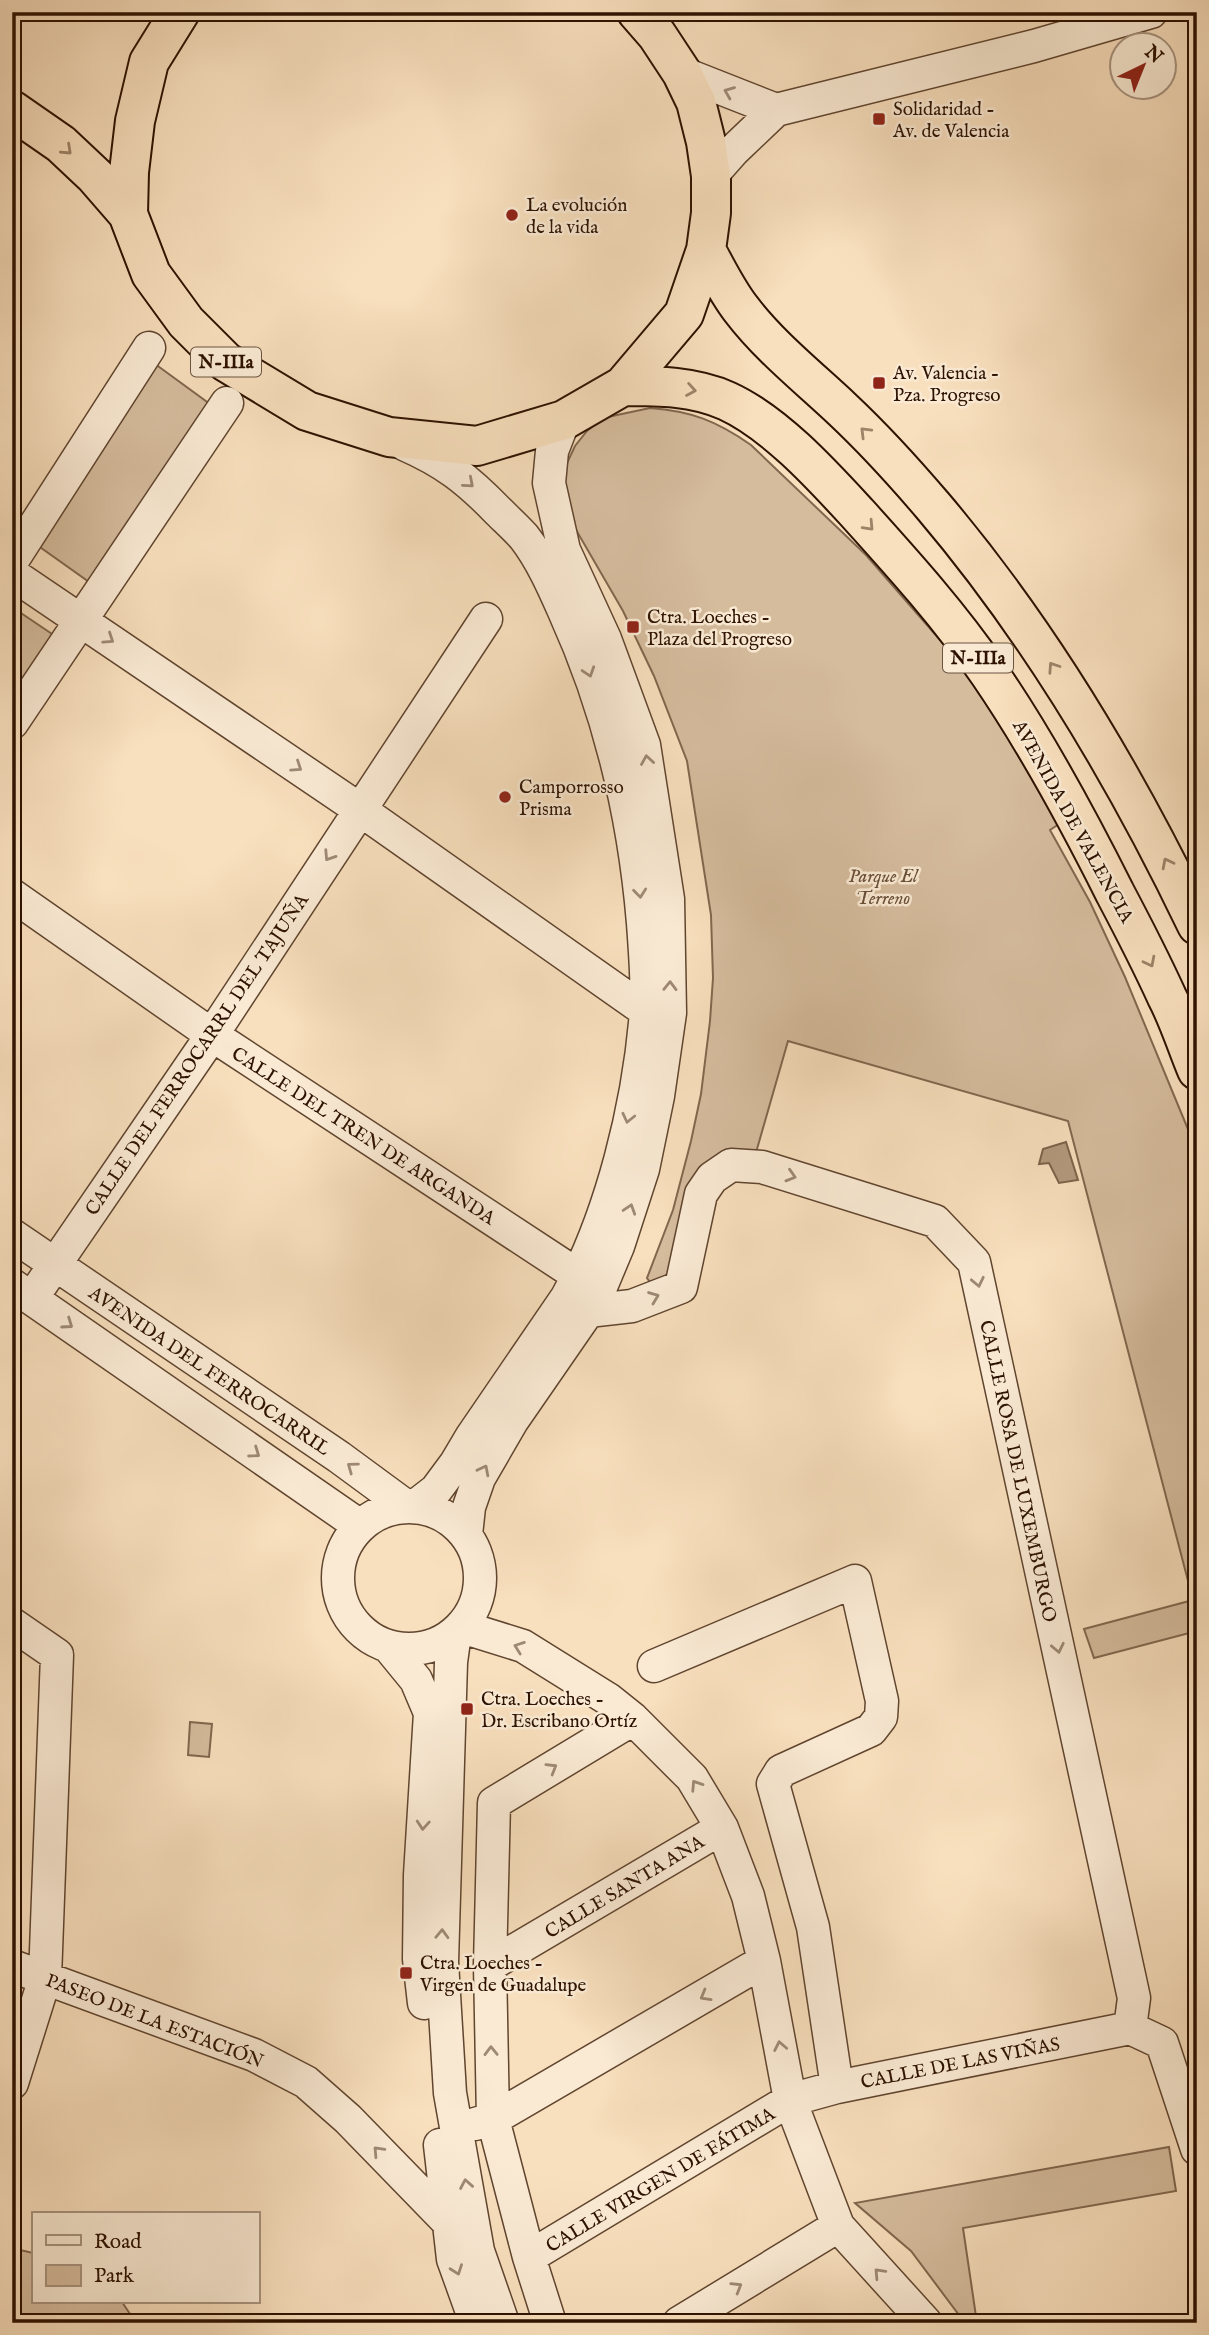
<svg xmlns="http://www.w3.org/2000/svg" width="1209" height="2335" viewBox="0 0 1209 2335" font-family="'IM FELL English',serif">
  <rect width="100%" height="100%" fill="#f8dfbd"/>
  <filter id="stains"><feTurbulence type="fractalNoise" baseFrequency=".00286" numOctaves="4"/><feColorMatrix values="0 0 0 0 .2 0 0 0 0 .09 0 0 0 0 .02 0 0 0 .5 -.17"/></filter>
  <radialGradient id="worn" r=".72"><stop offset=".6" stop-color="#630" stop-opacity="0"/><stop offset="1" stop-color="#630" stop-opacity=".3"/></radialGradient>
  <path fill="#d5bc9d" stroke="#81674e" stroke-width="2" d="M151 361 214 407 92 584 30 540Z
    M650 408C691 411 717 421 751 445L866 555 954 656 1065 820 1050 830 1090 902 1125 977 1197 1151V1631L1094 1658 1084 1629 1193 1600 1068 1121 788 1041 755 1156 739 1155 671 1272 661 1279 650 1282 647 1278 673 1210 691 1141 701 1094 710 1021 713 978 711 915 687 761 654 676 623 611 572 523 563 483 567 463 575 446 587 431 603 418Z
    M12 607 55 636 12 700Z
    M190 1722 212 1724 209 1757 188 1755Z
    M1169 2147 1176 2191 963 2228 977 2323H965L911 2251 855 2203Z
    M12 2248 33 2253V2302H122L136 2323H12Z"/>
  <path fill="#b3997d" stroke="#7d634b" stroke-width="2" d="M1066 1142 1078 1180 1059 1183 1049 1163 1039 1164 1043 1149Z"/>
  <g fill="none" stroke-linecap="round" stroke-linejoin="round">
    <g stroke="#60452f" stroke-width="35">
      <path id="street" d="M682 73 776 110
        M711 176 734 150 776 110 1034 46 1151 12
        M404 444C445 462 467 479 498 511 506 519 516 528 524 537 541 559 553 586 564 611 609 710 634 815 643 923 645 952 648 983 646 1013 638 1107 612 1214 567 1297L472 1436 456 1463 436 1490 414 1507
        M12 561 149 348
        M12 574 359 809 646 1011
        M12 723 227 403
        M12 895 212 1035 579 1276
        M12 1235 339 1457 407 1507
        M12 1285 360 1526
        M32 1298 212 1035 486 619
        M588 1311 632 1306 681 1287 701 1194 712 1178 731 1165 762 1167 935 1221 974 1262 1134 1998 1130 2028
        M338 1578a71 71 0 1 1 142 0a71 71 0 1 1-142 0Z
        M466 1535 469 1507 479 1478 512 1421 588 1311 600 1289 618 1246 643 1169 658 1096 670 1013 668 899 644 745 605 639 564 550 549 483 552 451 564 420
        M12 1624 57 1655 45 1978 12 2083
        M462 1627 523 1646 608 1699 633 1719 692 1778 722 1828 748 1896 764 1961 790 2100 838 2226 926 2323
        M455 1633 451 1662 442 1962 450 2093 478 2251 503 2323
        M389 1647 416 1680 430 1713 420 1875 419 1959 424 2003
        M654 1666 855 1581 882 1701 881 1717 871 1730 781 1771 773 1784 813 1927 837 2087
        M490 1965 722 1828
        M12 1966 254 2055 306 2082 348 2119 454 2228
        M1130 2028 1162 2043 1197 2149
        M475 2124 493 2119 764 1961
        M440 2145 453 2259 476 2323
        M529 2257 790 2100 837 2087 1130 2028
        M550 2323 529 2257 493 2119 490 1965 494 1803 633 1719
        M679 2323 838 2226"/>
    </g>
    <g stroke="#2d1200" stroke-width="42">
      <path id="highway" d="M180 12 149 62 135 121 129 172 128 214 151 274 186 322 226 362 307 411 389 437 477 446 564 420 623 386 684 314 706 250 711 213V176L706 142 696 102 682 73 657 35 637 12
        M12 110 61 144 95 176 128 214
        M706 250C717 270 727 291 741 309 770 347 808 377 842 409 874 439 904 472 933 506 1040 632 1125 775 1197 925
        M623 386C658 386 694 386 727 401 775 423 822 475 858 514 904 565 950 616 989 673 1037 743 1077 817 1115 893 1133 927 1151 962 1167 997 1179 1020 1187 1046 1197 1070"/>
    </g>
    <use href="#street" stroke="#faead4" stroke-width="32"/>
    <use href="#highway" stroke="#f8dfbd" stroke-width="38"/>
  </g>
  <defs><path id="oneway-chevron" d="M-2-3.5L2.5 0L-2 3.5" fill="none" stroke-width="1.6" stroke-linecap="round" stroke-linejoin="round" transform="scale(1.75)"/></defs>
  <g stroke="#9e8975">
    <use href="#oneway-chevron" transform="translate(729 92) rotate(-158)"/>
    <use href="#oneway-chevron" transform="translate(469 483) rotate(41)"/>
    <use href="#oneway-chevron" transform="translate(109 639) rotate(34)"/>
    <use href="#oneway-chevron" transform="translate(589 672) rotate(72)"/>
    <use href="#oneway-chevron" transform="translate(647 760) rotate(-99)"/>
    <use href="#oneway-chevron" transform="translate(297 767) rotate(34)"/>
    <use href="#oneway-chevron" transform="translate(329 856) rotate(123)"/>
    <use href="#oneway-chevron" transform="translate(640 893) rotate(84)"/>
    <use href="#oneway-chevron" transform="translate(670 986) rotate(-89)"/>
    <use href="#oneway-chevron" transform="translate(628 1118) rotate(103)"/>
    <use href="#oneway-chevron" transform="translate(791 1176) rotate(17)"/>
    <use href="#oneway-chevron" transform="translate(630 1209) rotate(-72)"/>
    <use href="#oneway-chevron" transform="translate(978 1282) rotate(78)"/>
    <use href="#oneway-chevron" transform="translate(654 1297) rotate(-21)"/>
    <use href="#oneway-chevron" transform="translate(68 1324) rotate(35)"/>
    <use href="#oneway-chevron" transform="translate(255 1453) rotate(35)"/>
    <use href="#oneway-chevron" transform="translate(352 1467) rotate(-144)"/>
    <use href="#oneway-chevron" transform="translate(484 1470) rotate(-63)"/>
    <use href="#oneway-chevron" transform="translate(519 1647) rotate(-160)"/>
    <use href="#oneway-chevron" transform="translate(1058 1648) rotate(78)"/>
    <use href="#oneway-chevron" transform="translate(552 1768) rotate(-31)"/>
    <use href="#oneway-chevron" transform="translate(696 1785) rotate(-123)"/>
    <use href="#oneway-chevron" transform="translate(423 1825) rotate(94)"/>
    <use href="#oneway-chevron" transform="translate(442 1934) rotate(-88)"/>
    <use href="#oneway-chevron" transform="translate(705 1996) rotate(150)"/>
    <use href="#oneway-chevron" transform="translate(780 2046) rotate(-101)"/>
    <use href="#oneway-chevron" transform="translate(491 2051) rotate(-91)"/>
    <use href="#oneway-chevron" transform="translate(378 2151) rotate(-133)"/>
    <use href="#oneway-chevron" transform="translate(466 2184) rotate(-100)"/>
    <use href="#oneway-chevron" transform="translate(457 2270) rotate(70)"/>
    <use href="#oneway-chevron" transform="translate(879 2273) rotate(-133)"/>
    <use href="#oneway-chevron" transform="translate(737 2287) rotate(-31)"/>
  </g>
  <g stroke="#9d8368">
    <use href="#oneway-chevron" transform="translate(67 150) rotate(43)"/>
    <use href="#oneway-chevron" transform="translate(691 390) rotate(10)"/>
    <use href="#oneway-chevron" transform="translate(865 432) rotate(-135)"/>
    <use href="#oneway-chevron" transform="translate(869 526) rotate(47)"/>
    <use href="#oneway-chevron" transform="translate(1053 667) rotate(-124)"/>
    <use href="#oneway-chevron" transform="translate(1167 863) rotate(-117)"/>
    <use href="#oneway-chevron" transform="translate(1150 962) rotate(63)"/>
  </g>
  <g fill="#8f2418" stroke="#faead4" stroke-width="2.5">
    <rect x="872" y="112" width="14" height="14" rx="3.5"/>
    <circle cx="512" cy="215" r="7"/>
    <rect x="872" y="376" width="14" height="14" rx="3.5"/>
    <rect x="626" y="620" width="14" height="14" rx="3.5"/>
    <circle cx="505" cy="797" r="7"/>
    <rect x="460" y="1702" width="14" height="14" rx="3.5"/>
    <rect x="399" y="1966" width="14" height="14" rx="3.5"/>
  </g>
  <g text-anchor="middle" stroke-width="5" stroke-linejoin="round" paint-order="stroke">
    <g fill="#faead4" stroke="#6a5340" stroke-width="2">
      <rect x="191" y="347.5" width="70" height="29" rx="5"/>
      <rect x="943" y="643.5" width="70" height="29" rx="5"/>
    </g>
    <g font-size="18" font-weight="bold" fill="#2d1200">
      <text x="226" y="368">N-IIIa</text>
      <text x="978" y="664">N-IIIa</text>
    </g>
    <g font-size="19" fill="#2d1200" stroke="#faead4" text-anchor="start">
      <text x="893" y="115">Solidaridad -<tspan x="893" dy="22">Av. de Valencia</tspan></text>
      <text x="526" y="211">La evolución<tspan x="526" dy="22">de la vida</tspan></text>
      <text x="893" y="379">Av. Valencia -<tspan x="893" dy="22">Pza. Progreso</tspan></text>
      <text x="647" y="623">Ctra. Loeches -<tspan x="647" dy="22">Plaza del Progreso</tspan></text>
      <text x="519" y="793">Camporrosso<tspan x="519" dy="22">Prisma</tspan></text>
      <text x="481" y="1705">Ctra. Loeches -<tspan x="481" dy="22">Dr. Escribano Ortíz</tspan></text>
      <text x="420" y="1969">Ctra. Loeches -<tspan x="420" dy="22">Virgen de Guadalupe</tspan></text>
    </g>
    <g font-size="19" fill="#2d1200" stroke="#faead4">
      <text transform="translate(1074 821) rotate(61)" y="7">AVENIDA DE VALENCIA</text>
      <text transform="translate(196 1054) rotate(-56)" y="7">CALLE DEL FERROCARRL DEL TAJUÑA</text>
      <text transform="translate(364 1135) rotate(33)" y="7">CALLE DEL TREN DE ARGANDA</text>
      <text transform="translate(210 1370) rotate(34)" y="7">AVENIDA DEL FERROCARRIL</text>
      <text transform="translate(1019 1471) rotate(78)" y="7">CALLE ROSA DE LUXEMBURGO</text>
      <text transform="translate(624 1886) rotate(-31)" y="7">CALLE SANTA ANA</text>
      <text transform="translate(155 2020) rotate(21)" y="7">PASEO DE LA ESTACIÓN</text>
      <text transform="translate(960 2062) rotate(-11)" y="7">CALLE DE LAS VIÑAS</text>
      <text transform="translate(660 2179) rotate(-31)" y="7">CALLE VIRGEN DE FÁTIMA</text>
    </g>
    <g font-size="19" font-style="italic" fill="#684e37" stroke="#faead4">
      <text x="883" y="882">Parque El<tspan x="883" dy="22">Terreno</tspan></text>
    </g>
  </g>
  <rect width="1209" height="2335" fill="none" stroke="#f8dfbd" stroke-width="42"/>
  <rect x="14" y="14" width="1181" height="2307" fill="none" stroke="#2d1200" stroke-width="3.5"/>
  <rect x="21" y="21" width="1167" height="2293" fill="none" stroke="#2d1200" stroke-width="2"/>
  <rect x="32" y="2212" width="228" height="91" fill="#faead4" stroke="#a8947f" stroke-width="2"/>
  <rect x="46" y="2235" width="35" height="10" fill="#faead4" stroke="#a8947f" stroke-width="2"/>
  <text x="94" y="2248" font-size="21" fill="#2d1200">Road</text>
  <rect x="46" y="2265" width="35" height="21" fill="#d5bc9d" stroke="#a8947f" stroke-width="2"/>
  <text x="94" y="2282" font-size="21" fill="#2d1200">Park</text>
  <g transform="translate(1143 66) rotate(43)"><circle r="33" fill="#faead4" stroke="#a8947f" stroke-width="2"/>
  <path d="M0-5L12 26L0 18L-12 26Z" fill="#8f2418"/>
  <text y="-10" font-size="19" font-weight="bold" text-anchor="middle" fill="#2d1200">N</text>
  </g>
  <rect width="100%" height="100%" filter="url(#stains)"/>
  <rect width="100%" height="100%" fill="url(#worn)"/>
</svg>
